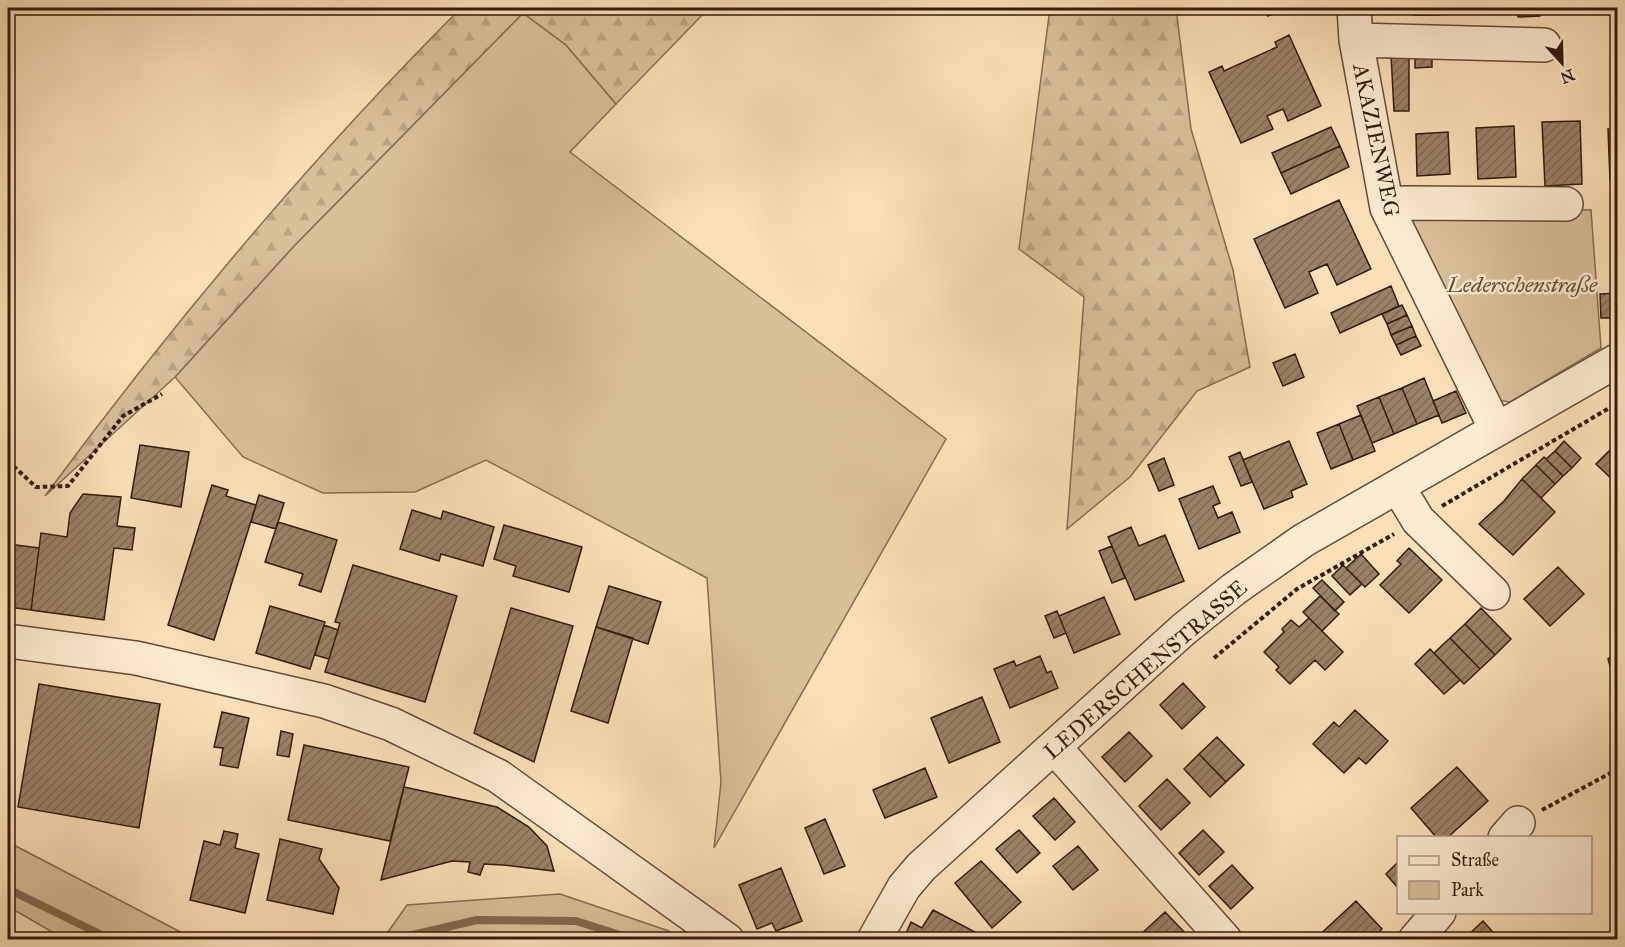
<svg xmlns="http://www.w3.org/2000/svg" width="1625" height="947" viewBox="0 0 1625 947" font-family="'IM FELL Great Primer',serif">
  <defs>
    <pattern id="forest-firs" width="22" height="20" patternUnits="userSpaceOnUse" patternTransform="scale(1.5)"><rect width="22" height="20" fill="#d7bf9a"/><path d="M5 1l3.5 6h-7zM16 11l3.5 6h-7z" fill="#b9a484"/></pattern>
    <pattern id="building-hatch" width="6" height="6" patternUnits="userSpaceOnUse" patternTransform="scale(1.5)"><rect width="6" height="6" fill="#9a8266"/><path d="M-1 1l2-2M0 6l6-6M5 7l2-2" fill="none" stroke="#7e6a52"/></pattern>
  </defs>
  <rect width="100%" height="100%" fill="#f9e0b6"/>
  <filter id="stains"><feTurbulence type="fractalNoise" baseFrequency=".00333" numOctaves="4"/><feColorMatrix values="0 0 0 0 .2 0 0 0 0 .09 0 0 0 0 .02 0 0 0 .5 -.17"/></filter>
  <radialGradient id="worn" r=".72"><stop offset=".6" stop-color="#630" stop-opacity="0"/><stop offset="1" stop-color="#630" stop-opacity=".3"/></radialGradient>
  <path fill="#d7bf9a" stroke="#856e54" stroke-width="1.5" d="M523 13 566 45 616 104 570 152 946 439 714 848 721 782 707 578 486 460 415 492 323 493 243 457 175 377 294 246Z
    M1413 207 1591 210 1601 348 1510 402 1496 400 1405 215Z
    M8 842 194 939H64L18 912 8 910Z
    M560 894 669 931 664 940 381 939 388 932 407 905Z"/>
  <path fill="url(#forest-firs)" stroke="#856e54" stroke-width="1.5" d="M461 8H709L616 104 566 45 523 13 294 246 175 377 45 496C172 324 310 159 461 8Z
    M1050 8H1176L1191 129 1233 270 1250 367 1197 391 1130 477 1067 529 1084 297 1019 249Z"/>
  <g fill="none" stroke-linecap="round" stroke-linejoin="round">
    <path stroke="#826951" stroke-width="8" d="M8 889 112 940
      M391 940 477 920 576 921 636 940"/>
  </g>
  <path fill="url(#building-hatch)" stroke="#331c0f" stroke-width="1.5" d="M1264 8H1288L1268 16Z
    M1414 8H1434V15H1414Z
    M1434 8H1455V14L1434 15Z
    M1455 8H1476L1477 14H1455Z
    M1477 8H1496V14H1477Z
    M1496 8H1517V14H1496Z
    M1518 8H1540V16L1518 17Z
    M1289 35 1321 106 1288 121 1283 109 1267 116 1273 129 1241 143 1209 72 1222 66 1224 71 1277 47 1275 42Z
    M1391 55H1409V111H1394Z
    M1415 55H1432V67L1415 68Z
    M1580 121 1582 184 1545 186 1542 122Z
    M1514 126 1516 177 1478 179 1476 128Z
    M1331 127 1340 146 1281 173 1272 153Z
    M1608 129H1618V180H1610Z
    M1448 132 1450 174 1417 176 1416 134Z
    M1340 146 1349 167 1291 194 1281 173Z
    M1339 200 1371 269 1337 285 1327 264 1309 272 1318 293 1285 308 1254 239Z
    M1391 286 1399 306 1340 333 1331 313Z
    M1618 293V318H1601L1600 294Z
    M1402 305 1407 315 1387 324 1382 314Z
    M1407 315 1412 326 1391 335 1387 324Z
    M1412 326 1416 336 1396 345 1391 335Z
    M1416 336 1421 346 1401 355 1396 345Z
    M1295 354 1304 377 1283 386 1273 363Z
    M1424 378 1439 415 1417 424 1402 388Z
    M1402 388 1417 424 1394 434 1379 397Z
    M1456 391 1466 413 1442 423 1433 401Z
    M1379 397 1394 434 1372 443 1357 406Z
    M1361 415 1375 451 1353 460 1339 424Z
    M1339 424 1353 460 1331 469 1317 433Z
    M1289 441 1307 484 1291 491 1293 497 1264 509 1243 460Z
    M1564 441 1581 458 1572 468 1555 451Z
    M1618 442V485L1596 464Z
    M140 445 189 452 181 507 131 498Z
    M1555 451 1572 468 1563 476 1546 459Z
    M1240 452 1252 482 1241 486 1229 457Z
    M1544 457 1563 476 1555 484 1536 465Z
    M1164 458 1174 485 1159 491 1148 465Z
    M1536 465 1555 484 1541 498 1522 479Z
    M1522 479 1555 512 1513 555 1479 524 1504 501Z
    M212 485 228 490 226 496 256 505 214 640 168 625Z
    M1213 486 1220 503 1213 506 1218 518 1232 512 1240 532 1199 549 1179 499Z
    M83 494 121 497 117 526 135 528 132 550 114 548 104 620 31 610 41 533 67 537 70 513Z
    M259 495 284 503 276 529 251 522Z
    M412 510 441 519 443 511 494 527 483 566 441 554 439 561 400 549Z
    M278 522 337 540 321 592 299 585 303 574 265 562Z
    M504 525 582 547 569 592 513 576 516 566 494 559Z
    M1131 527 1139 546 1165 535 1184 581 1135 600 1108 537Z
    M8 544 39 548 31 610 8 607Z
    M1112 546 1125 578 1112 583 1099 551Z
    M1409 548 1442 580 1409 613 1380 585 1401 564 1397 561Z
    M1361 554 1379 574 1365 587 1346 568Z
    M353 565 457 596 425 702 325 672 340 623 335 622Z
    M1343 565 1362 584 1350 595 1332 576Z
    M1558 567 1584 594 1550 626 1524 599Z
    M1322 580 1344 602 1335 611 1313 588Z
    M609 586 661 602 648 644 596 627Z
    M1320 596 1339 614 1322 631 1303 612Z
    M1104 597 1120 634 1074 653 1059 616Z
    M270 606 325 622 310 669 256 653Z
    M511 608 573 626 534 762 474 733Z
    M1481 608 1511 639 1495 655 1465 624Z
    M1057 611 1066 633 1054 638 1045 616Z
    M1309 618 1343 652 1325 670 1315 660 1290 684 1276 670 1279 667 1264 652 1284 632 1282 629 1291 620 1299 627Z
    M1465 624 1495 655 1480 669 1450 638Z
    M324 625 338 630 329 659 315 655Z
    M596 627 633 638 608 723 571 711Z
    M1450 638 1480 669 1464 684 1434 653Z
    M1430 649 1460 680 1444 694 1415 664Z
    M1618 650V681L1614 680 1608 659Z
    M1040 656 1047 673 1051 671 1058 688 1010 708 994 669 1014 661 1016 666Z
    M1183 683 1205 707 1182 729 1160 705Z
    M39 684 160 704 139 828 18 807Z
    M982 697 1000 742 949 763 931 718Z
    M1355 710 1388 741 1366 764 1359 758 1344 773 1313 744 1334 722 1339 727Z
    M222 712 249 718 238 768 220 765 223 748 214 747Z
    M281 731 293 734 289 757 277 755Z
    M1129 732 1152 756 1125 782 1102 757Z
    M1217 737 1244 765 1226 782 1199 754Z
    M304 745 409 767 390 841 288 820Z
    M1199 754 1226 782 1210 797 1184 769Z
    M1457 767 1488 801 1447 838H1437L1411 808Z
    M925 768 937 797 885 818 873 790Z
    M1167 779 1190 803 1161 830 1139 806Z
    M404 787 497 807 529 827 547 846 554 871 503 865 484 864 480 875 468 872 470 862 452 861 381 880Z
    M1054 798 1075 822 1055 840 1033 816Z
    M825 819 845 866 824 874 805 828Z
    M1019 830 1040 853 1017 873 996 849Z
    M1203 830 1224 852 1199 875 1179 853Z
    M224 831 238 834 235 848 259 854 245 913 190 900 204 841 220 845Z
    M280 839 322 849 319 859 339 888 333 914 267 900Z
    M1078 846 1098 870 1073 890 1053 866Z
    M981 861 1021 902 992 928 955 883Z
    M1398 862V888L1386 874Z
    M1232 865 1253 888 1231 909 1209 886Z
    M781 868 802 921 776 931 772 923 757 929 739 885Z
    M1356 901 1382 929 1371 940H1314Z
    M933 910 977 933 973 940H903L911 922 922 928Z
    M1165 912 1188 936 1184 940H1143L1139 936Z
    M1483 921 1500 940H1463Z"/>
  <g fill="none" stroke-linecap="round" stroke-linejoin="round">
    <g stroke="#644d39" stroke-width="36">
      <path id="minor" d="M1354 8 1356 40 1387 208 1496 429
        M1356 40 1544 45
        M1387 208 1403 203 1566 204
        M1398 487 1418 520 1493 593
        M8 641 136 658 324 701 391 724 498 776 727 940
        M1054 747 1225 940
        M1505 838 1518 823
        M874 940 904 887 921 867 1184 629 1234 589 1304 540 1618 360
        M1415 940 1439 912"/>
    </g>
    <path stroke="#331c0f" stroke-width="4" stroke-dasharray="4.5 3" stroke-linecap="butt" d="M8 461 36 487 68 486 123 416 162 394
      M1442 506 1618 403
      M1214 658 1297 589 1394 534
      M1542 810 1618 769"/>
    <use href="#minor" stroke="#fbebd0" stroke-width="33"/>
  </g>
  <g text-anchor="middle" stroke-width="5" stroke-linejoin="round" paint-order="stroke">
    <g font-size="22" fill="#331c0f" stroke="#fbebd0">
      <text transform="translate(1377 140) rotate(78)" y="8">AKAZIENWEG</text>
      <text transform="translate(1145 669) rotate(-41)" y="8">LEDERSCHENSTRASSE</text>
    </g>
    <g font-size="22" font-style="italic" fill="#644d39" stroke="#fbebd0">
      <text x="1522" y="292">Lederschenstraße</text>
    </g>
  </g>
  <rect width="1625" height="947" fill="none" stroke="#f9e0b6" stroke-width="30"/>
  <rect x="9" y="9" width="1607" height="929" fill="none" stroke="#331c0f" stroke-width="3"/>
  <rect x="15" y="15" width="1595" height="917" fill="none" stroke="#331c0f" stroke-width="1.5"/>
  <rect x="1397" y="836" width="195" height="78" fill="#fbebd0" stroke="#ab9883" stroke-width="1.5"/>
  <rect x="1409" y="856" width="30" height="9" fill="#fbebd0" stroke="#ab9883" stroke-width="1.5"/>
  <text x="1451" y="866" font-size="18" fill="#331c0f">Straße</text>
  <rect x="1409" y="881" width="30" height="18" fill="#d7bf9a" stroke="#ab9883" stroke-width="1.5"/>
  <text x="1451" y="896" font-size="18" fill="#331c0f">Park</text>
  <g transform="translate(1562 63) rotate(158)" stroke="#fbebd0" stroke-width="4.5" paint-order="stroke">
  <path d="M0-4.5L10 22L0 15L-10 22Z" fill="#331c0f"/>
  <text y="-9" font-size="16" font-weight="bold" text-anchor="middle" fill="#331c0f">N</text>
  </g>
  <rect width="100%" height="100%" filter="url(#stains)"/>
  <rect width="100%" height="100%" fill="url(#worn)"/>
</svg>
